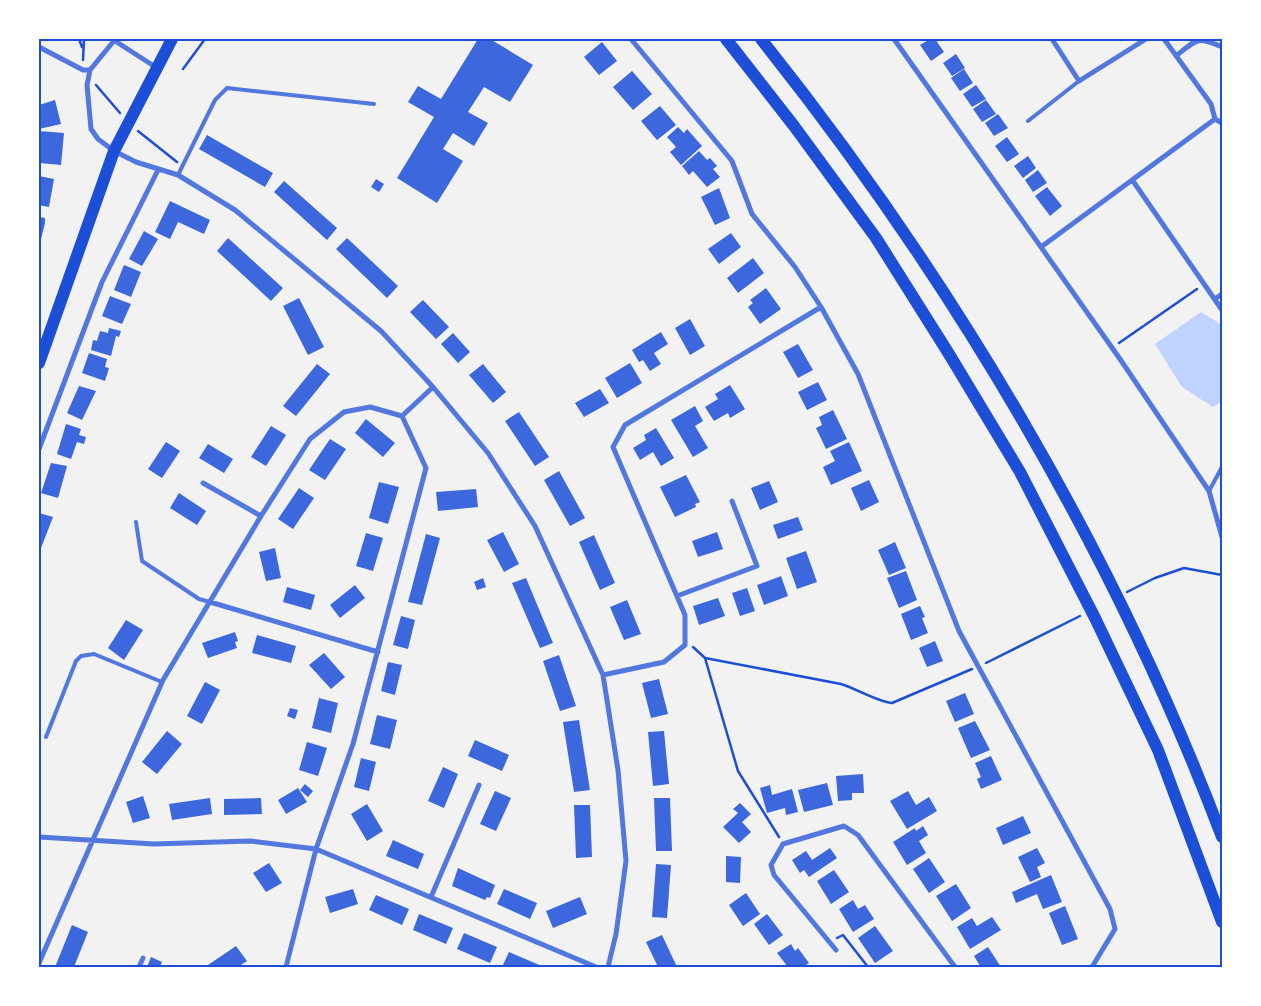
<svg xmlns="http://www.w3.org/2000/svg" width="1261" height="1006" viewBox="0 0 1261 1006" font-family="Lora,serif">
  <rect width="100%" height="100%" fill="#f2f2f2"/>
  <path fill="#bfd3fe" d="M1201 312 1222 325V401L1213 407 1182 387 1155 344Z"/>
  <path fill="#3d67dc" d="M478 39H490L533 65 510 102 484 87 468 112 488 123 474 146 453 133 443 149 463 161 437 203 397 178 434 117 408 102 418 86 441 99Z
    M930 39H935L944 52 931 61 920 45Z
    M602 42 617 61 599 75 584 57Z
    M956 54 965 68 952 76 943 63Z
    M964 69 973 83 960 91 951 78Z
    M632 71 652 94 633 110 613 87Z
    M976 85 986 99 972 107 963 94Z
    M55 100 61 124 39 129V105Z
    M986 100 996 114 982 122 973 109Z
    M660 106 676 125 657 140 641 121Z
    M998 114 1008 128 994 136 985 123Z
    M678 127 684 133 687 129 702 146 681 165 670 152 676 147 667 137Z
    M39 131 64 133 61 165 39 163Z
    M207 135 273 173 265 187 199 149Z
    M1007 137 1019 154 1007 162 995 146Z
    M699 151 707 160 710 158 717 166 713 169 720 177 707 187 693 171 689 175 682 166Z
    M1028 156 1036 168 1023 178 1014 166Z
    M1038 170 1047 183 1033 192 1025 180Z
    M39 176 54 179 49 207 39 205Z
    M376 179 384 184 379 192 371 187Z
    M284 181 337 228 327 240 274 192Z
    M1047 187 1062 206 1050 216 1035 196Z
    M719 188 730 218 715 225 701 197Z
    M170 201 210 220 204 234 178 222 170 239 155 232Z
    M39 217 45 218V223L41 239Z
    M144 231 158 239 142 266 129 259Z
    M731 233 741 247 719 264 708 249Z
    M228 238 283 288 271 301 217 251Z
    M347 238 398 286 387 298 336 249Z
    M753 258 764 273 738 293 727 278Z
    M124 265 141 272 131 297 114 290Z
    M766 288 781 309 760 324 748 307 753 303 750 300Z
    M110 296 131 304 122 324 102 316Z
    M299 298 324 347 308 355 283 306Z
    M423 300 449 327 436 339 410 312Z
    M690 319 705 346 690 355 675 328Z
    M109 328 121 331 119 337 116 336 111 356 91 350 93 340 97 341 100 331 108 333Z
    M661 332 668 344 654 353 661 364 650 371 643 360 639 362 632 350Z
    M453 333 470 352 458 363 441 344Z
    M798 344 813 370 798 378 783 352Z
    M89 353 107 359 105 367 109 368 105 381 82 373Z
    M630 363 642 383 617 398 605 378Z
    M317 364 330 374 296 416 283 406Z
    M483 364 506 392 493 403 469 375Z
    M818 382 827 400 807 410 798 392Z
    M730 385 745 409 730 418 728 413 714 421 705 407 718 399 715 394Z
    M79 386 96 391 82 420 67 413Z
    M600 389 609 403 584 417 575 403Z
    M695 406 703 421 695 426 708 448 693 457 671 420Z
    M833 410 847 439 826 449 816 428 822 425 819 417Z
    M519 412 549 457 535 466 505 421Z
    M366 419 395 443 383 457 355 433Z
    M66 424 81 429 79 435 86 437 84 444 77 442 71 459 57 454Z
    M271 426 286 435 266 466 251 457Z
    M656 428 674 458 661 466 653 452 640 460 633 448 646 440 644 435Z
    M330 439 346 449 325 480 309 470Z
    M166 442 180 451 162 478 148 469Z
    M849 442 862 471 831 485 823 467 835 461 830 451Z
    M208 444 233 459 224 473 199 458Z
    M51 463 67 466 58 498 41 493Z
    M559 471 585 518 570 526 544 480Z
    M686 475 700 502 695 504 696 507 675 517 660 487Z
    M869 480 879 502 861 511 851 488Z
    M769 481 778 502 760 510 751 488Z
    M379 482 399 487 388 524 369 518Z
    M299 488 314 498 293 529 278 519Z
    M476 489 478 507 438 511 436 492Z
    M179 493 206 511 197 525 170 508Z
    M39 513 53 517 41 548 39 547Z
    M798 517 803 530 778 539 773 525Z
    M503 532 519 564 504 572 487 540Z
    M717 532 723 549 698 557 692 541Z
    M366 533 383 538 373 571 356 566Z
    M426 534 440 538 422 605 408 602Z
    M594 535 615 583 600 590 579 542Z
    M895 542 906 568 889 575 878 550Z
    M275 548 281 578 266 581 259 552Z
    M806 551 817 582 797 589 786 558Z
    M906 571 917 600 899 608 887 578Z
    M781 576 788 596 764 605 757 585Z
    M483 578 486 587 477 590 474 582Z
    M526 578 553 643 540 648 512 583Z
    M355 585 365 598 340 618 330 605Z
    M287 587 315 595 311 610 283 602Z
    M747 588 755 611 740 616 732 593Z
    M718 598 725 616 699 625 693 606Z
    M627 600 641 634 624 640 610 607Z
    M920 606 925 617 922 618 928 633 911 640 901 614Z
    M401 616 415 620 408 649 393 645Z
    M126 620 143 630 124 660 108 648Z
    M235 632 238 641 235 642 237 648 208 658 202 643Z
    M257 635 296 646 291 663 252 653Z
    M935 641 943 661 927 667 919 648Z
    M324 653 345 677 331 689 309 665Z
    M559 655 576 706 560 711 543 661Z
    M388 662 402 665 395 695 381 691Z
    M659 679 668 714 651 718 642 683Z
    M205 682 220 690 202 724 187 716Z
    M965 693 974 714 955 722 946 701Z
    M319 698 338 703 331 733 312 728Z
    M290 708 298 710 295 719 287 716Z
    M377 715 397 720 390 749 370 744Z
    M579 720 590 790 574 792 563 722Z
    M975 721 990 750 971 758 958 728Z
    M167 731 182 744 157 774 142 762Z
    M664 731 669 784 653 786 648 732Z
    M475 740 509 755 502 771 468 756Z
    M307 742 327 748 318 776 299 770Z
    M991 756 1002 780 981 789 977 779 981 777 975 763Z
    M361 758 376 762 369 791 354 787Z
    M443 767 458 774 444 808 428 801Z
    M863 774 864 793H852V800L838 801 836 776Z
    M827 783 833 805 804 812 798 790Z
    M305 784 313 791 308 797 300 790Z
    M770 785 772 795 792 789 798 812 786 815 785 808 767 813 760 788Z
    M298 788 307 802 286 814 278 800Z
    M495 791 511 798 496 831 480 824Z
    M908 791 916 805 929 797 937 811 907 829 890 801Z
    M143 796 150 818 133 823 126 802Z
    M210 798 212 814 172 820 169 804Z
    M261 798 262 814 224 815V799Z
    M654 798H670L672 851H656Z
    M740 803 751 814 742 822 751 832 739 843 723 827 738 813 733 809Z
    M367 804 383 831 367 841 351 814Z
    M574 805H590L592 857 576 858Z
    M1023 816 1031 833 1003 845 996 828Z
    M923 826 928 835 919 841 926 853 907 865 893 842 915 828 916 831Z
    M393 840 424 854 418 869 386 856Z
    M830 848 837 858 809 877 804 870 800 873 792 860 806 851 812 860Z
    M1037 848 1045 863 1037 867 1041 877 1030 882 1018 857Z
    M726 856 741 857 740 883 726 882Z
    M929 858 945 882 929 893 913 869Z
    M269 863 282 883 266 892 253 873Z
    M656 864 671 865 667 918 652 917Z
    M458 868 495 885 490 898 487 897 485 900 452 886Z
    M834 870 849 892 831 904 817 881Z
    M1051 875 1062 902 1043 909 1037 894 1016 903 1012 892Z
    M956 884 971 908 952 921 936 896Z
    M353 889 358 904 330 913 325 897Z
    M504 889 537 903 530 919 497 904Z
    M746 893 760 914 743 926 729 905Z
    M376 895 409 909 402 925 369 910Z
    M580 897 587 914 553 928 546 911Z
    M853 900 858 909 865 905 874 919 853 932 839 909Z
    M1065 906 1078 939 1062 945 1049 913Z
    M419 914 453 928 446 944 413 930Z
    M767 914 783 935 769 945 754 924Z
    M992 917 1001 930 970 949 957 927 972 918 977 926Z
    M72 925 88 932 74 967H55Z
    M875 926 893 951 875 963 858 938Z
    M464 933 497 947 490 963 457 949Z
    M662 935 677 967H658L646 942Z
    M791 944 795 951 798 948 809 963 803 967H788L777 953Z
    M236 946 247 961 238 967H205Z
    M988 947 1001 967H979L980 966 974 956Z
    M509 952 544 967H502Z
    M151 957 162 962 160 967H147Z"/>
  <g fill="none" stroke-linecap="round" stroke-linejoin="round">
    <path stroke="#1d4ed8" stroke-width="2.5" d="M79 39 82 47
      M83 60 84 39
      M183 69 205 39
      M96 85 120 113
      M138 131 177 162
      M1119 343 1197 289
      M1127 592 1155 578 1184 568 1222 575
      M693 647 705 658 841 684C857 689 878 702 892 703L972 669
      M705 658 738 771 779 837
      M986 663 1080 616
      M837 938 843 935 868 967"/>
    <path stroke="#5277de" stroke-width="4" d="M1028 121 1079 81
      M178 175 215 100 227 88 374 104
      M1209 491 1222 467
      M136 522 142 561 199 599 210 602
      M46 737 76 661 81 656 94 654 162 682"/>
    <path stroke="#5277de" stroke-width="5" d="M112 39 157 68
      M631 39 732 161 752 214 795 267 821 307 858 374 959 631 1110 909 1115 929 1092 967
      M894 39 1120 359 1209 491 1222 537
      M1052 39 1079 81 1146 39
      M1164 39 1211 104 1215 119 1222 123
      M113 42 90 70 87 85 91 129 98 139 114 151 136 162 178 175 235 210 381 331 433 387 488 453 535 526 603 675 618 770 626 861 616 934 608 967
      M39 47 83 70H90
      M1176 56C1197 39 1197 36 1222 47
      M1133 181 1222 310
      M1041 247 1215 119
      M1215 299 1222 294
      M402 416 433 387
      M39 449 102 282 158 170
      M203 483 261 516
      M677 596 757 566 732 501
      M210 602 378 652
      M603 675 664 662 685 645V615L613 447 625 425 821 307
      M39 837 154 844 250 841 316 849 596 967
      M431 897 479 785
      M836 950 774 875 771 865 783 844 844 826 858 835 955 967
      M39 963 163 680 261 516 310 439 344 412 370 407 402 416
      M139 967 143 958
      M286 967 316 849 353 744 426 468 402 416"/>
    <path stroke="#1d4ed8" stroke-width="12" d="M39 363 114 151 172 39"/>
    <path stroke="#1d4ed8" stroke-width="12" d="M726 39 794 126 876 238 949 354 1020 472 1095 618 1158 750 1222 922
      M761 39C951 277 1114 551 1222 837"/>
  </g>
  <rect width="1261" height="1006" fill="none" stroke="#ffffff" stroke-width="80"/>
  <rect x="40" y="40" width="1181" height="926" fill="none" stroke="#1d4ed8" stroke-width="2"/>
</svg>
